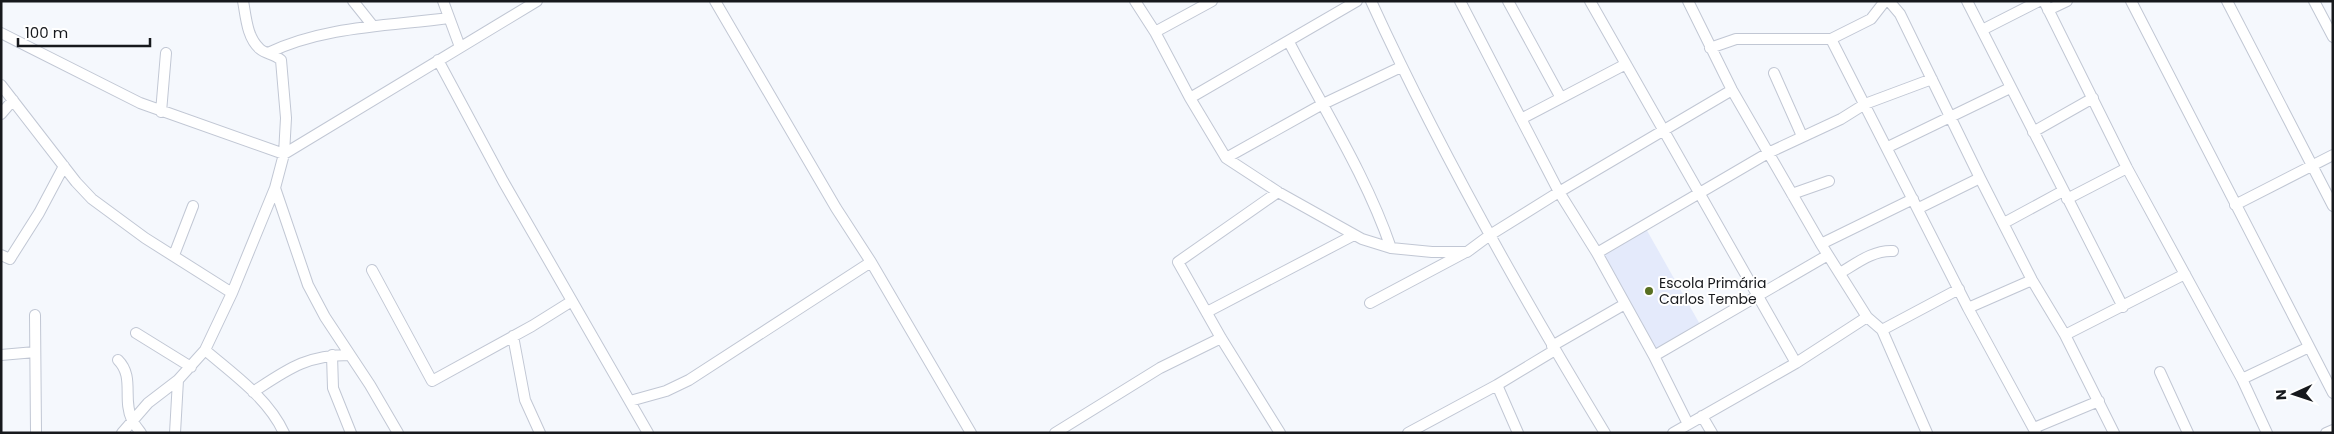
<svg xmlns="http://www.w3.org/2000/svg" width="2334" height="434" viewBox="0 0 2334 434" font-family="Poppins,sans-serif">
  <rect width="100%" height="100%" fill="#f5f8fd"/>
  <path fill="#e4eafb" d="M1645 227 1702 328 1654 356 1597 253Z"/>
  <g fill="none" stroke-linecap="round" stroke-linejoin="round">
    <g stroke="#c1c7d4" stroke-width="12">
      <path id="minor" d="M353 1 373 26
        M443 1 460 47
        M715 1 836 208 871 262 971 433
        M1135 1 1155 32 1190 98 1226 158 1278 192 1362 239 1391 248 1432 252H1467L1490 235 1559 192 1732 90
        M1371 1C1439 150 1520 293 1605 433
        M1460 1 1559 192 1597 253 1654 356 1688 424
        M1508 1 1561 98
        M1590 1 1796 363
        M1688 1 1732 90 1821 244 1867 317 1882 330 1927 433
        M1889 1 1900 14 1980 178 2032 280 2065 335 2114 433
        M1967 1 2123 307
        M2044 1 2127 168 2242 379 2267 433
        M2131 1 2333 393
        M2227 1 2333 206
        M2314 1 2333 37
        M2048 10 2067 1
        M1982 30 2039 1
        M1155 32 1212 1
        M1 33 140 103 284 154 537 1
        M1831 39 1968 308 2036 433
        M1289 42C1324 110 1366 175 1391 248
        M1710 48 1736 39H1831L1871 19 1885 1
        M268 53C324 26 389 26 449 18
        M438 60 503 181 648 433
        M1774 73 1802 136
        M1 85 76 182 92 199 145 238 232 293
        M1190 98 1357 1
        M161 112 166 53
        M1 114 13 100
        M1521 119 1626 64
        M2033 132 2093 98
        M1888 147 2010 88
        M1226 158 1321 105 1401 67
        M275 188 308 285 325 317 370 385 398 433
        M1278 192 1178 262 1221 338 1280 433
        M1792 194 1829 181
        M2067 199 2127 168
        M2235 205 2333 155
        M1919 208 1980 178
        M2004 223 2063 191
        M1821 244 1913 199
        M1597 253 1768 153 1841 119 1865 104 1932 79
        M1 255 10 259 13 254 39 213 64 166
        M174 255 193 206
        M372 270 432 381 532 326 572 301
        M1840 273C1857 263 1873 250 1893 251
        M1370 303 1464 253
        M1968 308 2032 280
        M1207 312 1354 235
        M35 315 36 433
        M1882 330 1959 289
        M136 333 191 367
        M2065 335 2185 274
        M513 336 525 400 540 433
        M1552 346 1625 304
        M205 350C233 374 268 398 284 433
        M1 355 35 352
        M332 355 333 388 351 433
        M1654 356 1828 255
        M118 360C135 377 122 399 132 420 134 424 138 429 141 433
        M2160 372 2188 433
        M2242 379 2309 347
        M1497 385 1518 433
        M253 392C288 369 306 355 350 355
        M630 401 666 391 689 380 871 262
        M1702 416 1712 433
        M2034 428 2099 401
        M122 433 148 403 178 380 205 350 232 293 275 188 284 154 286 118 281 60C274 54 266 54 260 49 247 38 246 17 243 1
        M175 433 178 380
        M1055 433 1160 368 1221 338
        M1408 433 1497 385 1555 350
        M1673 433 1796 363 1867 317
        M2326 433 2333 430"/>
    </g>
    <use href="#minor" stroke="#fff" stroke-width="10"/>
  </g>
  <circle fill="#586f21" stroke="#fff" stroke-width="2" cx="1649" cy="291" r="5"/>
  <g text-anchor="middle" stroke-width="4" stroke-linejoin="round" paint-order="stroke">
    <g font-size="14" fill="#17191d" stroke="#fff" text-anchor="start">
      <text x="1659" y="288">Escola Primária<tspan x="1659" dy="16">Carlos Tembe</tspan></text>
    </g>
  </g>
  <rect width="2334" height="434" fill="none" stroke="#17191d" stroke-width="5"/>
  <g transform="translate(2294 394) rotate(267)" stroke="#ffffff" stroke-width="4" paint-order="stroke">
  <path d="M0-4L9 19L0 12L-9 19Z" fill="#17191d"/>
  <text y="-8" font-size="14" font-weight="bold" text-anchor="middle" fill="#17191d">N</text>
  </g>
  <path d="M18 38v8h132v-8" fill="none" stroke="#17191d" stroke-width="2.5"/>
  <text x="25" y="38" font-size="15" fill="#17191d" stroke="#ffffff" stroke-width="4" paint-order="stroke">100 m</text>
</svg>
